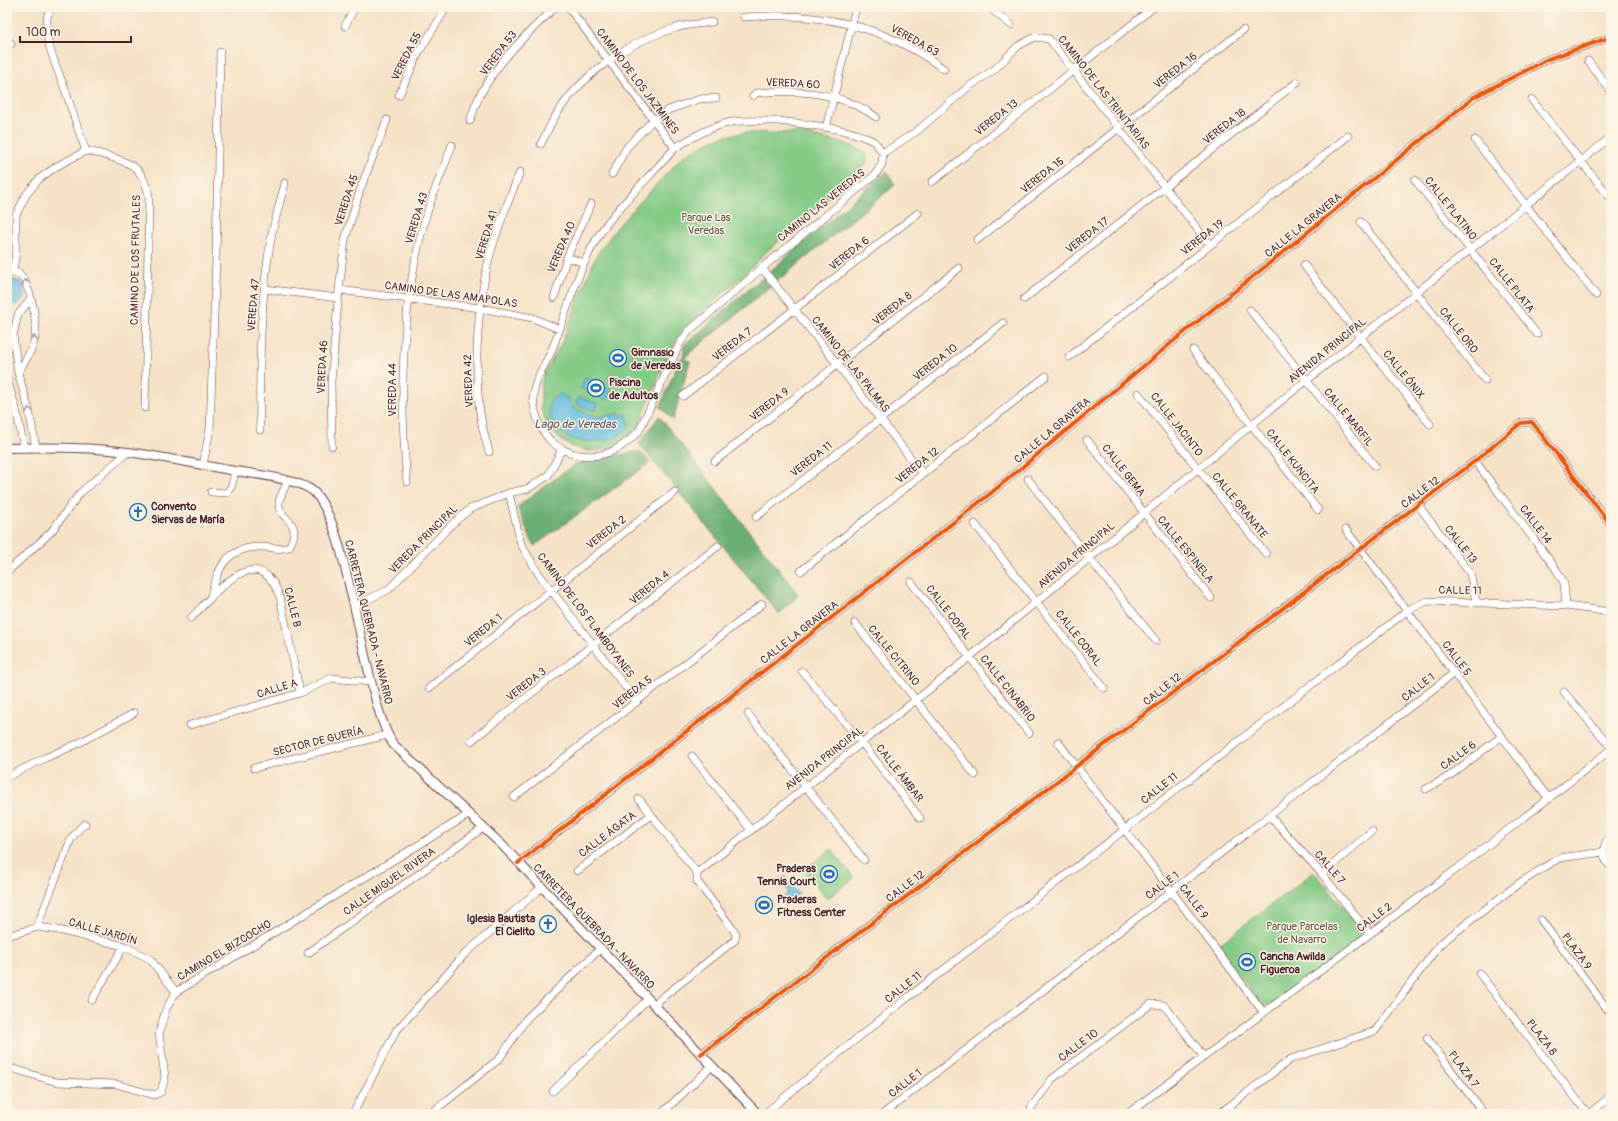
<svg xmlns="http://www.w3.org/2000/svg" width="1618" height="1121" viewBox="0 0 1618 1121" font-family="Pangolin,sans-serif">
  <rect width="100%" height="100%" fill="#fcf5e5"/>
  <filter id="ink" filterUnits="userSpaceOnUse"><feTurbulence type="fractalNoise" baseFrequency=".025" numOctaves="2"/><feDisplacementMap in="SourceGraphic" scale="8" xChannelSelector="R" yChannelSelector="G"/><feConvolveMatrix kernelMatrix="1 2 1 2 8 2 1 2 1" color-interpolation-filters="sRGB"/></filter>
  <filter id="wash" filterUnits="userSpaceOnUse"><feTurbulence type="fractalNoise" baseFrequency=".012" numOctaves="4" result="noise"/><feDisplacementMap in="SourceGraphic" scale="16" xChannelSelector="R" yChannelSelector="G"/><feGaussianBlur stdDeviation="0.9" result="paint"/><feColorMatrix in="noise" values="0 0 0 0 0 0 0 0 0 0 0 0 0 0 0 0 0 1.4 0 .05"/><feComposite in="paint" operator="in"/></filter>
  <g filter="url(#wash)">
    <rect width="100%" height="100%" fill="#f5e2c7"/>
    <path fill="#84cb86" stroke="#677558" d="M799 133 844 143 866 152 867 163 765 253 750 269 682 331 666 359 638 427 624 441 607 449 589 451 573 447 562 441 548 426 541 409V387L543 376 561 344 596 256 619 225 682 157C698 147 717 136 736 134 755 131 780 133 799 133Z
      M831 849 854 878 827 899 804 870Z
      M1314 872 1364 932 1363 938 1271 1005 1267 1006 1260 1003 1217 946Z"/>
    <path fill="#6baf73" stroke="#5a674f" d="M887 171 895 185 692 351 684 359 690 361 673 420 660 407 680 358 683 359 684 345Z
      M659 416 799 595 779 614 639 444Z
      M639 451 651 462 534 546 517 507 576 463Z"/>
    <path fill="#64bde1" stroke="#576e86" d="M13 279 21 282C28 295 23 309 7 303V281Z
      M586 377 611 389 606 400 581 388Z
      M560 394 569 399 573 408 590 415 599 417 617 414 627 415C630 422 629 427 624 431 611 443 593 443 577 440 569 438 562 433 557 427 549 419 547 409 551 399Z
      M579 397 598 404 595 411 576 404Z
      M785 876 799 894 787 902 783 897 788 893 785 885 781 884 778 881Z"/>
  </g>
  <g filter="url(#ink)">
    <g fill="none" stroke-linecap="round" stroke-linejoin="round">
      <g stroke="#643c42" stroke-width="8">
        <path id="minor" d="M52 7C36 26 58 70 65 89 72 110 78 130 86 151
          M568 7 675 148
          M989 7 1011 25
          M744 17C818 11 884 25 944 69
          M345 26 355 7
          M7 38 11 44
          M1588 61 1611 91
          M399 95 419 52 447 7
          M753 96 756 93C796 89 842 92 876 117
          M1532 100 1611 199
          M470 121C473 112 476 103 480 95 497 62 528 32 556 7
          M779 121C808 125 847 127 873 141 877 144 880 149 883 153L882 164 875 175 762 268 690 330 680 343 639 431C623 448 605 459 580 455 572 454 560 449 553 443 540 432 531 407 534 391 536 376 545 365 551 352 569 308 579 260 608 222 629 196 653 173 675 148 692 137 712 126 732 122 747 120 764 121 779 121Z
          M826 128 856 7
          M1475 140 1596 295
          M541 144C545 136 549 128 553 120 578 77 628 41 676 28 687 24 700 24 712 22
          M86 151C96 152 127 161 134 167 143 174 146 185 149 195L145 408
          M883 153 917 131 967 88 995 69 1018 46 1035 37 1049 39 1210 245
          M612 174 627 147 653 120 668 110 700 99 716 98
          M1415 180 1537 334
          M932 182 1154 7
          M1361 222 1485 380
          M977 240 1243 30
          M567 257 584 263
          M1304 265 1360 337 1430 424
          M762 268 923 474
          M13 272 16 251V215L26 195 39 179 57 166 86 151
          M7 275 13 272 19 273C31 288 37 317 35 336 34 349 24 362 18 373
          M265 289 338 298
          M339 290 480 308 533 318 559 329
          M31 298 18 315 13 335 18 373 29 410 36 448
          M554 298 567 257 591 204
          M1024 299 1297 82
          M1250 310 1375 466
          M1193 350 1318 510
          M1069 357 1348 136
          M7 379 16 409 24 448
          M1138 393 1266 554
          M683 396 918 213
          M260 430C259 365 260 298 272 233 276 216 281 199 285 183
          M1087 440 1211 598
          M332 446 331 382 339 290 345 240 360 190 387 120
          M489 452C486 441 483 430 481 419 473 371 477 303 490 255 498 227 509 199 520 172
          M715 461 959 268
          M1475 461 1556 569 1564 583 1566 606
          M203 465 210 429 216 258 220 52
          M1028 479 1089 558 1156 641
          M407 482C399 395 401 307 424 223 431 196 443 171 452 145
          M211 492 227 493 232 485 235 471
          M509 493 521 544 538 573 637 702
          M1418 505 1470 573 1476 601
          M756 517 1003 323
          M975 524 1104 688
          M1346 530 1549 799
          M801 571 1046 376
          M7 572 51 532 80 493 128 452
          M911 582 1029 733
          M210 599C218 569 224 549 258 547 271 546 275 551 289 547 305 518 277 522 279 502 280 496 285 488 287 482
          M354 606 388 590 452 524 470 509 509 493 527 489 548 476 562 449
          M191 618C216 593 258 537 280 597L300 693
          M855 623 975 775
          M802 671 862 743 920 818
          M429 688 675 492
          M1564 692 1611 747
          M748 714 864 860
          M190 725 300 693 332 678 370 682
          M471 741 718 546
          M1058 742 1264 1013
          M692 756 751 830
          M254 768 387 735
          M7 777 45 758 77 744 134 713
          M1426 789 1448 777 1502 736
          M514 797 762 604
          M639 799 697 873
          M1270 816 1322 874 1370 934
          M1611 835C1602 844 1601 858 1611 867
          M518 863 991 493 1176 339 1474 97 1548 59 1611 37
          M577 871 651 815
          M1322 874 1372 831
          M1541 920 1611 1014
          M38 927V924L71 839 80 828 85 824
          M7 936 38 927 58 930 124 946 150 959 176 992
          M308 953 483 828
          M1479 973 1588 1114
          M92 1000 124 946
          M654 1004 735 940 736 934 732 928 697 881V873L955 669 1251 425 1611 137
          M1427 1038 1484 1114
          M701 1054 1475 461 1521 423 1532 422 1611 525
          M7 1067 57 1082 116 1084 154 1095 161 1092 165 1077 159 1033 166 1009 176 992 468 815
          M553 1091 648 999
          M351 1114 355 1110 396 1031 465 954 541 888
          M430 1114 499 1059 527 1018 601 948
          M661 1114 712 1066
          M747 1114 752 1109
          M764 1114 902 1002 1408 610 1427 601 1566 606 1611 612
          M883 1114 1454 673
          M1031 1114V1108L1052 1079 1151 1004 1164 1005 1204 1057
          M1127 1114C1289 993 1454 875 1611 749
          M1219 1114 1291 1059 1375 1031 1440 944 1518 884 1559 858 1604 852
          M1589 1114 1611 1096"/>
      </g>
      <g stroke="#643c42" stroke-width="10">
        <path id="tertiary" d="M7 448C47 447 88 447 128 452 164 457 200 465 235 471 254 474 300 479 314 492 336 515 346 574 354 605 362 640 368 674 378 708 382 721 386 733 393 744L502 845 758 1114"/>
      </g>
      <use href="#minor" stroke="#fff" stroke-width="7"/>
      <use href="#tertiary" stroke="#fff" stroke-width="8"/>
      <g stroke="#fcf5e5" stroke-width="6">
        <path id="cycleway" d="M518 863 991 493 1176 339 1474 97 1548 59 1611 37
          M701 1054 1475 461 1521 423 1532 422 1611 525"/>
      </g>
      <use href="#cycleway" stroke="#e8590c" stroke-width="4"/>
    </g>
    <defs><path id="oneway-chevron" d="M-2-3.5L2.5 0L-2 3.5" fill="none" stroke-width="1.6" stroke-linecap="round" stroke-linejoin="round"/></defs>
    <g stroke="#ae9aa0">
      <use href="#oneway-chevron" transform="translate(25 282) rotate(-117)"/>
      <use href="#oneway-chevron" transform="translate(34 338) rotate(-80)"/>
      <use href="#oneway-chevron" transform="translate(29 410) rotate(-103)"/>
    </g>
  </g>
  <defs>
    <g id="stadium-ring" transform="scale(0.9)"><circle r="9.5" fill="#fcf5e5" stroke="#1f6fb2" stroke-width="1.5"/><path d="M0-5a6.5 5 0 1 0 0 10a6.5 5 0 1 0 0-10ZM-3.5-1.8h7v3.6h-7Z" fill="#1f6fb2"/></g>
    <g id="church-ring" transform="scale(0.9)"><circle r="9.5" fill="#fcf5e5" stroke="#1f6fb2" stroke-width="1.5"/><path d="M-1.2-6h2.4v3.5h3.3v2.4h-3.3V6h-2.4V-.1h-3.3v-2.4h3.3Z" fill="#1f6fb2"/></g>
  </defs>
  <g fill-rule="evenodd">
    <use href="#stadium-ring" x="618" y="358"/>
    <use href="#stadium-ring" x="596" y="388"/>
    <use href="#church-ring" x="138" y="512"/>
    <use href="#stadium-ring" x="829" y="874"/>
    <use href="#stadium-ring" x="764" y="905"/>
    <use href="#church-ring" x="548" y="924"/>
    <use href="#stadium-ring" x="1247" y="962"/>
  </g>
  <g text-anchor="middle" stroke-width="3" stroke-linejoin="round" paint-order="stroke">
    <g font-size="11" fill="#4a1f2b" stroke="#fcf5e5">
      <text transform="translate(915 40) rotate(29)" y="4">VEREDA 63</text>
      <text transform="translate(498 53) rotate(-53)" y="4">VEREDA 53</text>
      <text transform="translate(406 56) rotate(-63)" y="4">VEREDA 55</text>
      <text transform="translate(1175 70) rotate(-38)" y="4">VEREDA 16</text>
      <text transform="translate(638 81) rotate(53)" y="4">CAMINO DE LOS JAZMINES</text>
      <text transform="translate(793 83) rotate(3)" y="4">VEREDA 60</text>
      <text transform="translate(1104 92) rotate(52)" y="4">CAMINO DE LAS TRINITARIAS</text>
      <text transform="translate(996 117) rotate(-38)" y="4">VEREDA 13</text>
      <text transform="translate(1224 126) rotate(-38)" y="4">VEREDA 18</text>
      <text transform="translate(1042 175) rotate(-38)" y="4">VEREDA 15</text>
      <text transform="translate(346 200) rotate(-72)" y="4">VEREDA 45</text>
      <text transform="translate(821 205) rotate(-39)" y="4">CAMINO LAS VEREDAS</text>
      <text transform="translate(1451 208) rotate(52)" y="4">CALLE PLATINO</text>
      <text transform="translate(416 218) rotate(-73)" y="4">VEREDA 43</text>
      <text transform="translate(1303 225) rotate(-39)" y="4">CALLE LA GRAVERA</text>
      <text transform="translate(486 235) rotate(-73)" y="4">VEREDA 41</text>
      <text transform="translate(1087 235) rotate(-38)" y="4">VEREDA 17</text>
      <text transform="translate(1202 237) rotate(-38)" y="4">VEREDA 19</text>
      <text transform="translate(561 247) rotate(-67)" y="4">VEREDA 40</text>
      <text transform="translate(849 253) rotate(-38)" y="4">VEREDA 6</text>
      <text transform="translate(135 260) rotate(-89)" y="4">CAMINO DE LOS FRUTALES</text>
      <text transform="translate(1512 285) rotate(52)" y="4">CALLE PLATA</text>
      <text transform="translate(451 294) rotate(8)" y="4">CAMINO DE LAS AMAPOLAS</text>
      <text transform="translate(253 305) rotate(-85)" y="4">VEREDA 47</text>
      <text transform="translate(892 308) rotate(-38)" y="4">VEREDA 8</text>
      <text transform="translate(1459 330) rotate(52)" y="4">CALLE ORO</text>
      <text transform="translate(732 344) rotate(-38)" y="4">VEREDA 7</text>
      <text transform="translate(1327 350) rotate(-39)" y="4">AVENIDA PRINCIPAL</text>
      <text transform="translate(935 362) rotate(-38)" y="4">VEREDA 10</text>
      <text transform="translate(851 364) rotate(52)" y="4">CAMINO DE LAS PALMAS</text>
      <text transform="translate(322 367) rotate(-87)" y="4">VEREDA 46</text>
      <text transform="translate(1404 374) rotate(51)" y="4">CALLE ÓNIX</text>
      <text transform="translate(468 381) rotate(-92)" y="4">VEREDA 42</text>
      <text transform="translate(392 390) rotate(-90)" y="4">VEREDA 44</text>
      <text transform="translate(769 404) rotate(-38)" y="4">VEREDA 9</text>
      <text transform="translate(1349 417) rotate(51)" y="4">CALLE MARFIL</text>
      <text transform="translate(1177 424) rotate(52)" y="4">CALLE JACINTO</text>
      <text transform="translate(1052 430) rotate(-40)" y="4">CALLE LA GRAVERA</text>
      <text transform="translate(811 459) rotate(-38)" y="4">VEREDA 11</text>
      <text transform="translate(1293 461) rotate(52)" y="4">CALLE KUNCITA</text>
      <text transform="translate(917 465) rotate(-38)" y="4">VEREDA 12</text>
      <text transform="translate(1124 470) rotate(52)" y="4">CALLE GEMA</text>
      <text transform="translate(1420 492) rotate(-37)" y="4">CALLE 12</text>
      <text transform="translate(1240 505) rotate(51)" y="4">CALLE GRANATE</text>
      <text transform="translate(1536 524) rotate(53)" y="4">CALLE 14</text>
      <text transform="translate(606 532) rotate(-38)" y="4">VEREDA 2</text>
      <text transform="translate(423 539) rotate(-45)" y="4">VEREDA PRINCIPAL</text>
      <text transform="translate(1461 544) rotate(52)" y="4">CALLE 13</text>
      <text transform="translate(1186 549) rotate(51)" y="4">CALLE ESPINELA</text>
      <text transform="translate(1076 555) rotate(-40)" y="4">AVENIDA PRINCIPAL</text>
      <text transform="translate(649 587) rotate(-39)" y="4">VEREDA 4</text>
      <text transform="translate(1460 590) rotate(1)" y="4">CALLE 11</text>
      <text transform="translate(293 607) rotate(76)" y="4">CALLE B</text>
      <text transform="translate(949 612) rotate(52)" y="4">CALLE COPAL</text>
      <text transform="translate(586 615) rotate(53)" y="4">CAMINO DE LOS FLAMBOYANES</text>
      <text transform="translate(369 622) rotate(76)" y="4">CARRETERA QUEBRADA - NAVARRO</text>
      <text transform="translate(483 630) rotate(-39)" y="4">VEREDA 1</text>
      <text transform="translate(799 632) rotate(-38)" y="4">CALLE LA GRAVERA</text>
      <text transform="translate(1079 638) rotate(52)" y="4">CALLE CORAL</text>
      <text transform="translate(894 655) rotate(51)" y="4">CALLE CITRINO</text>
      <text transform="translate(1457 658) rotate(53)" y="4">CALLE 5</text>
      <text transform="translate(526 684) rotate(-38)" y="4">VEREDA 3</text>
      <text transform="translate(1418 687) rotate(-38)" y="4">CALLE 1</text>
      <text transform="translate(277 688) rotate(-17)" y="4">CALLE A</text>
      <text transform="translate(1008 688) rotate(52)" y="4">CALLE CINABRIO</text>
      <text transform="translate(1162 689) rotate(-38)" y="4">CALLE 12</text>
      <text transform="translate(632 692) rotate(-38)" y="4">VEREDA 5</text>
      <text transform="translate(318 741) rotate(-14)" y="4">SECTOR DE GUERÍA</text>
      <text transform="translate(1458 755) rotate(-36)" y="4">CALLE 6</text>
      <text transform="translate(824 758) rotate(-38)" y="4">AVENIDA PRINCIPAL</text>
      <text transform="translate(900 773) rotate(52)" y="4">CALLE ÁMBAR</text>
      <text transform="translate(1159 788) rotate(-38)" y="4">CALLE 11</text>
      <text transform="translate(607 834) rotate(-37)" y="4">CALLE ÁGATA</text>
      <text transform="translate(1330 867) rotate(49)" y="4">CALLE 7</text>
      <text transform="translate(389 881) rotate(-35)" y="4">CALLE MIGUEL RIVERA</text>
      <text transform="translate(1162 885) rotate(-37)" y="4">CALLE 1</text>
      <text transform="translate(905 886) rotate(-37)" y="4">CALLE 12</text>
      <text transform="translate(1194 901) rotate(53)" y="4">CALLE 9</text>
      <text transform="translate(1374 917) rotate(-37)" y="4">CALLE 2</text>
      <text transform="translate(594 926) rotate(46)" y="4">CARRETERA QUEBRADA - NAVARRO</text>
      <text transform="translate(103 931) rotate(16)" y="4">CALLE JARDÍN</text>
      <text transform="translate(224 950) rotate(-31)" y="4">CAMINO EL BIZCOCHO</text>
      <text transform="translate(1577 951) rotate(53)" y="4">PLAZA 9</text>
      <text transform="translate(903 987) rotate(-38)" y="4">CALLE 11</text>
      <text transform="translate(1542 1037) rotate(52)" y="4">PLAZA 8</text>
      <text transform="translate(1078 1045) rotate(-37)" y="4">CALLE 10</text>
      <text transform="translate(1464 1069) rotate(53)" y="4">PLAZA 7</text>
      <text transform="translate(905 1083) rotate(-38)" y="4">CALLE 1</text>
    </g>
    <g font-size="11" fill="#5b5346" stroke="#fcf5e5">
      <text x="706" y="221">Parque Las<tspan x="706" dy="13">Veredas</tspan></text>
      <text x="1302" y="930">Parque Parcelas<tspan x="1302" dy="13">de Navarro</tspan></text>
    </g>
    <g font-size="11" font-weight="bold" fill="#4a1f2b" stroke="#fcf5e5" text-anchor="start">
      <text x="631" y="356">Gimnasio<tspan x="631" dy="13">de Veredas</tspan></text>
      <text x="609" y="386">Piscina<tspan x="609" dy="13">de Adultos</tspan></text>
      <text x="151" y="510">Convento<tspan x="151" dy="13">Siervas de María</tspan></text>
      <text x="816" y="872" text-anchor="end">Praderas<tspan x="816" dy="13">Tennis Court</tspan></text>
      <text x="777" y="903">Praderas<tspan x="777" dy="13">Fitness Center</tspan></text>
      <text x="535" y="922" text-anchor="end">Iglesia Bautista<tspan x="535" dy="13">El Cielito</tspan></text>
      <text x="1260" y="960">Cancha Awilda<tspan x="1260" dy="13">Figueroa</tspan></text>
    </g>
    <g font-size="12" font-style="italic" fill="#53566b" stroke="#fcf5e5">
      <text x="575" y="428">Lago de Veredas</text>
    </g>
  </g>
  <rect width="1618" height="1121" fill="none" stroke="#fcf5e5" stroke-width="24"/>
  <path d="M20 36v6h111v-6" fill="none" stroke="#4a1f2b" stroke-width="2"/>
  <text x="26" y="36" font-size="12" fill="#4a1f2b" stroke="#fcf5e5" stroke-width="3" paint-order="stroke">100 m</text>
</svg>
